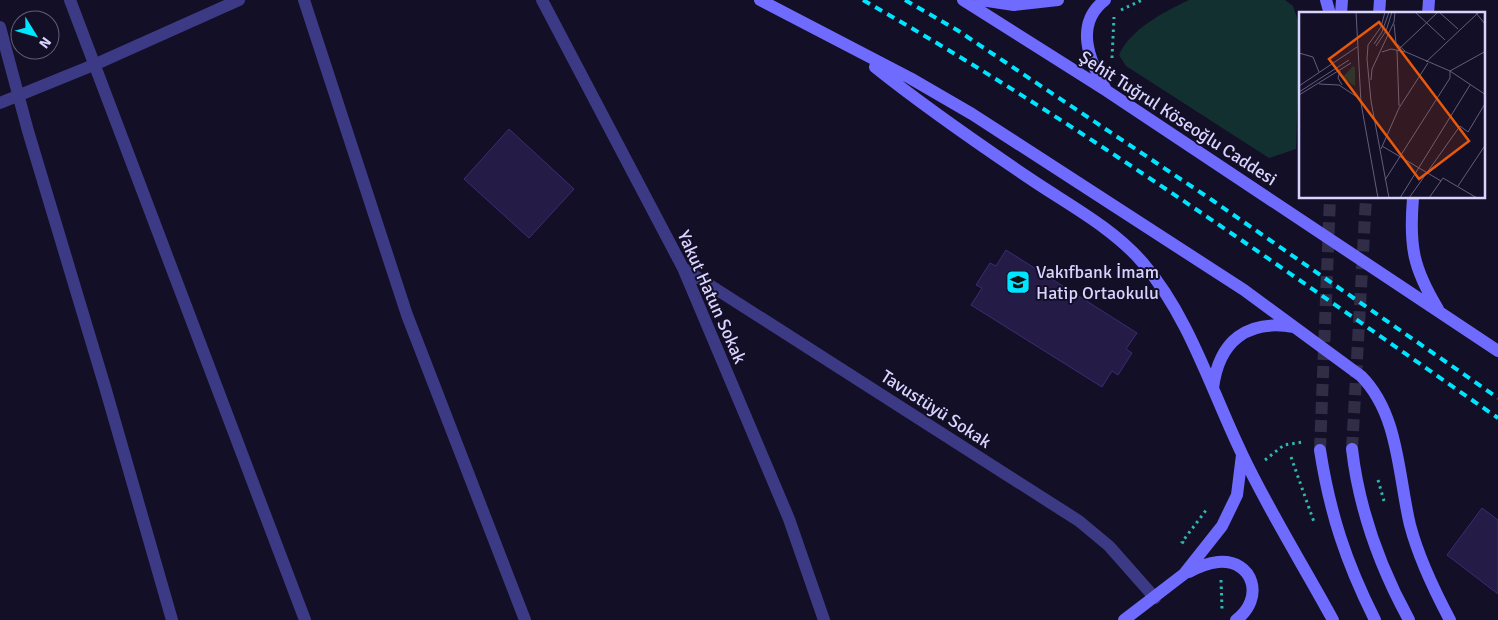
<svg xmlns="http://www.w3.org/2000/svg" width="1498" height="620" viewBox="0 0 1498 620" font-family="Signika,sans-serif">
  <rect width="100%" height="100%" fill="#130f26"/>
  <path fill="#12302f" d="M1189 0H1285L1293 6 1300 26 1296 149 1269 158 1126 66 1119 55C1130 29 1164 12 1189 0Z"/>
  <path fill="#241b47" stroke="#3b2d73" d="M509 129 574 189 529 238 464 179Z
    M1006 250 1137 333 1126 349 1132 353 1118 375 1112 371 1102 387 971 305 982 288 976 285 990 263 996 266Z
    M1482 508 1498 520V594L1447 555Z"/>
  <g fill="none" stroke-linecap="round" stroke-linejoin="round">
    <path stroke="#312d47" stroke-width="12" stroke-dasharray="12 6" stroke-linecap="butt" d="M1352 449 1366 198
      M1320 450 1330 198"/>
    <path stroke="#2fb8b0" stroke-width="3" stroke-dasharray="2.5 4" stroke-linecap="butt" d="M1121 10 1142 0
      M1112 58 1114 17
      M1291 457 1314 522
      M1265 460 1284 445 1303 442
      M1378 480 1384 501
      M1184 543 1182 542 1207 509
      M1221 580 1222 609"/>
    <path stroke="#3d3a85" stroke-width="12" d="M70 0 305 620
      M304 0 407 315 525 620
      M542 0 683 268 789 519 824 620
      M0 27 28 131 105 387 172 620
      M0 103 96 64 239 0
      M683 268 1079 521 1109 546 1155 598"/>
    <path stroke="#6f6bff" stroke-width="12" d="M760 0 910 78 972 114 1244 290 1361 376C1399 414 1398 475 1410 525 1419 559 1434 590 1450 620
      M963 0 1107 91 1498 351
      M981 0 1014 5 1058 0
      M1105 0C1074 24 1089 60 1105 88
      M1326 0 1330 14
      M1341 14 1342 0
      M1379 14 1380 0
      M1428 14 1429 0
      M875 67C926 108 980 145 1035 182 1071 206 1114 229 1143 263 1190 318 1211 390 1242 454 1269 511 1303 565 1333 620
      M1413 198C1409 246 1413 268 1438 309
      M1213 388C1219 341 1247 319 1294 327
      M1352 449C1359 509 1380 567 1409 620
      M1320 450C1330 514 1346 562 1375 620
      M1189 572C1198 567 1208 563 1218 562 1254 559 1265 599 1236 620
      M1124 620 1184 574 1222 526 1237 495 1242 455"/>
    <path stroke="#00e5ff" stroke-width="4" stroke-dasharray="8 6" stroke-linecap="butt" d="M863 0C1083 125 1290 274 1498 418
      M905 0 957 30 1212 200 1498 398"/>
  </g>
  <defs>
    <g id="school-square" transform="scale(1.25)"><rect x="-9" y="-9" width="18" height="18" rx="4" fill="#00e5ff" stroke="#130f26"/><path d="M0-5L7-2L0 1L-7-2ZM-4 1L0 2.5L4 1V4Q0 6-4 4Z" fill="#111"/></g>
  </defs>
  <g fill-rule="evenodd">
    <use href="#school-square" x="1018" y="282"/>
  </g>
  <g text-anchor="middle" stroke-width="4" stroke-linejoin="round" paint-order="stroke">
    <g font-size="18" fill="#d9d4ff" stroke="#130f26">
      <text transform="translate(1178 118) rotate(33)" y="6">Şehit Tuğrul Köseoğlu Caddesi</text>
      <text transform="translate(712 297) rotate(66)" y="6">Yakut Hatun Sokak</text>
      <text transform="translate(936 409) rotate(33)" y="6">Tavustüyü Sokak</text>
    </g>
    <g font-size="18" fill="#d9d4ff" stroke="#130f26" text-anchor="start">
      <text x="1036" y="278">Vakıfbank İmam<tspan x="1036" dy="21">Hatip Ortaokulu</tspan></text>
    </g>
  </g>
  <g transform="translate(1299 12)">
    <rect width="186" height="186" fill="#130f26"/>
    <path d="M54 54 56 56V74L43 66Z" fill="#12302f"/>
    <path fill="none" stroke="#625e7d" stroke-width="1" d="M57 0 62 91 79 186M86 0 82 15 69 33 68 47 72 89 90 186M116 0 146 28M140 0 159 17M176 0 187 13M95 12 97 31 106 39M75 32 83 20 90 0M77 34 87 19 93 0M101 36 139 0M98 38 100 94M83 40 92 37 107 40 151 59 187 83M0 41 14 45 20 60M127 50 180 0M41 59 39 66 43 73M72 68 73 57 95 10 96 0M20 72 40 73 61 87M0 74 58 35M0 80 50 48M0 83 52 51M83 134 142 169M82 137 100 96 129 51M86 168 151 66V59L187 39M159 174 187 132M101 186 171 73M110 186 161 114 169 120 187 90M130 186 144 166 178 186"/>
    <path fill="#e8590c" fill-opacity="0.15" stroke="#e8590c" stroke-width="2.5" d="M80 10 170 129 120 167 30 47Z"/>
    <rect width="186" height="186" fill="none" stroke="#d9d4ff" stroke-width="2.5"/>
  </g>
  <g transform="translate(35 35) rotate(127)"><circle r="24" fill="#130f26" stroke="#625e7d"/>
  <path d="M0-4L9 19L0 12L-9 19Z" fill="#00e5ff"/>
  <text y="-8" font-size="14" font-weight="bold" text-anchor="middle" fill="#d9d4ff">N</text>
  </g>
</svg>
